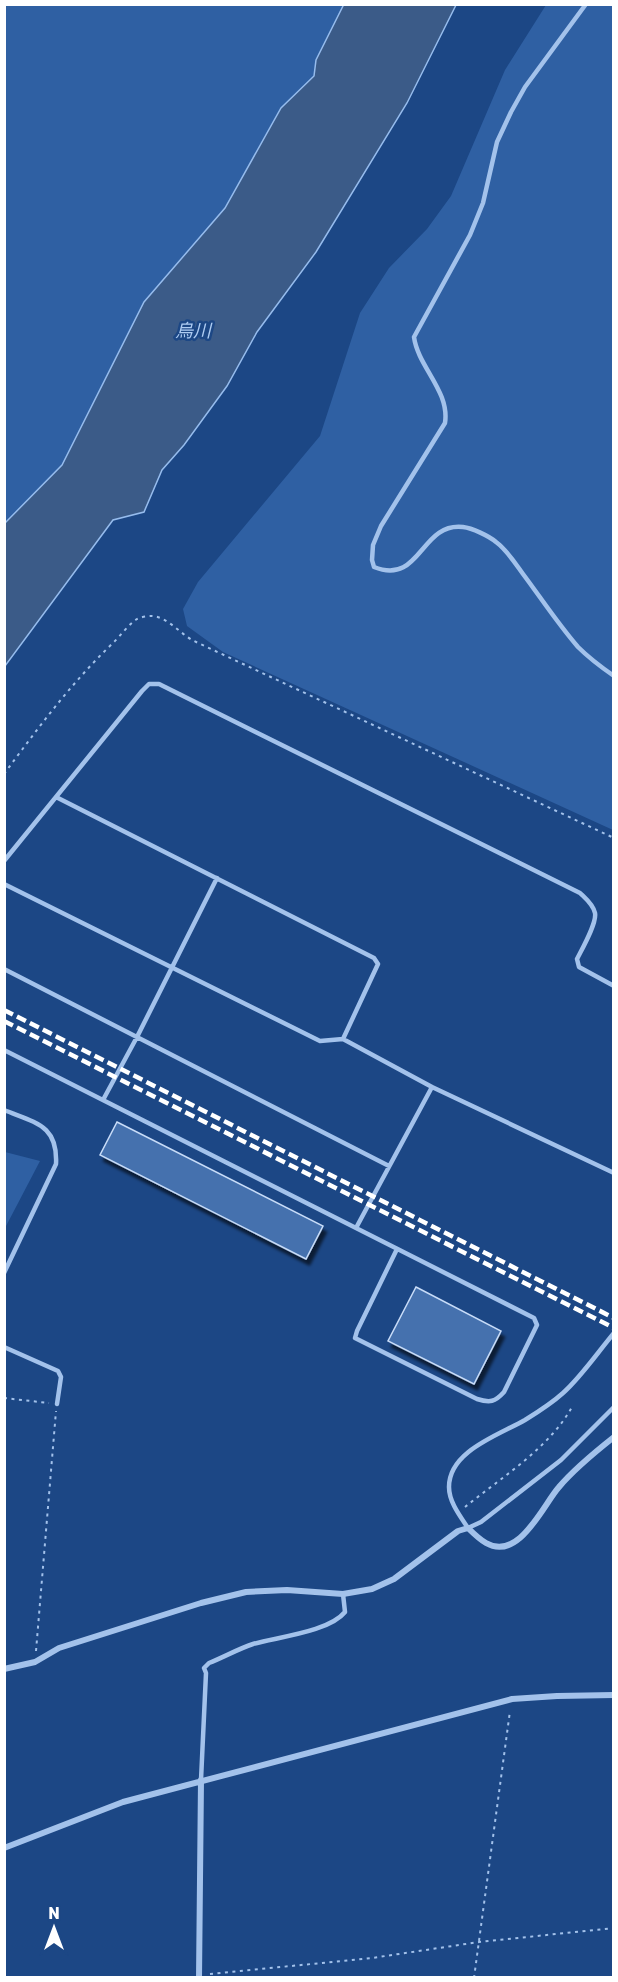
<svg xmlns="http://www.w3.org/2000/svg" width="618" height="1982" viewBox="0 0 618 1982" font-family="Rubik,'Noto Sans JP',sans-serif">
  <defs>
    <filter id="shadow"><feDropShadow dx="3.5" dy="6" stdDeviation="1.5" flood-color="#0009"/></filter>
  </defs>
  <rect width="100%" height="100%" fill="#1c4785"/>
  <path fill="#2f60a3" d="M5 5H344L316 60 314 76 281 108 225 208 144 302 62 465 5 523Z
    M546 5H613V830L223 652 187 626 183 609 198 582 320 436 360 313 389 268 427 229 451 196 505 70Z
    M5 1152 40 1161 5 1228 4 1152Z"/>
  <path fill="#3b5b88" stroke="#96bced" stroke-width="1.5" d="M344 4 456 5 407 103 316 252 257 332 227 386 184 445 162 470 144 512 113 520 5 666V523L62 465 144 302 225 208 281 108 314 76 316 60Z"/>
  <path fill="#4471ae" stroke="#c8dcf8" stroke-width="1.5" filter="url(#shadow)" d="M117 1122 323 1226 306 1259 100 1155Z
    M416 1287 501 1331 474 1384 388 1341Z"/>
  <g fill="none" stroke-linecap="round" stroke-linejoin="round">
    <path stroke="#a3c2eb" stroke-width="2" stroke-dasharray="3 4.5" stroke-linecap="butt" d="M4 774C38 728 72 682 114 642 121 635 129 624 137 619 141 617 147 616 151 616 167 616 180 634 194 641L614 838
      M4 1398 49 1403
      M465 1507C502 1477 551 1447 573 1405
      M36 1651 56 1411
      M210 1974 372 1958 479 1942 614 1928
      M474 1978 510 1711"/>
    <path stroke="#a3c2eb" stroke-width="4.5" d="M586 4 525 87 511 112 497 142 483 203 470 235 414 337C418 367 450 391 445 423L381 526 373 545 372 560 374 567C421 586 420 522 463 527 472 528 489 536 496 542 507 550 515 563 523 574 541 598 558 624 578 647 589 658 601 667 614 676
      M56 797 374 958 378 964 343 1039
      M4 861 142 691 149 684H159L580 893C585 898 593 904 595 913 597 923 582 949 577 959L579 967 614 986
      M4 884 320 1041 343 1039 432 1087 614 1173
      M4 969 389 1166
      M4 1050 356 1228 534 1318 537 1325 504 1392C495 1402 490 1403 477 1399L355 1338 357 1331 397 1249
      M103 1100 137 1037 217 878
      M4 1110C36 1123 58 1125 56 1164L4 1273
      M356 1228 432 1087
      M614 1333C598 1352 581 1377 563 1393 552 1403 538 1412 525 1420 499 1435 449 1451 449 1487 449 1502 460 1516 468 1528L481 1522 561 1460 614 1407
      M4 1347 58 1371 61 1377 57 1404
      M201 1780 206 1673 204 1668 209 1663C224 1657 238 1649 253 1644 277 1637 329 1632 345 1612L343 1594"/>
    <path stroke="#a3c2eb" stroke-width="6" d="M4 1669 35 1662 59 1648 201 1603 246 1592 287 1590 343 1594 372 1589 394 1579 458 1531 468 1528C473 1533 479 1539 486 1543 519 1562 543 1505 559 1487 575 1468 595 1452 614 1437
      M4 1848 123 1802 512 1699 557 1696 614 1695
      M199 1978 201 1780"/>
    <path stroke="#fff" stroke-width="4.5" stroke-dasharray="10 4.5" stroke-linecap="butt" d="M4 1010 614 1318
      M4 1021 614 1328"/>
  </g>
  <g text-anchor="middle" stroke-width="5" stroke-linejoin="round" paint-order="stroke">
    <g font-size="18" font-style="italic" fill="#aeccf2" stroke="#1c4785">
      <text x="193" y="337">烏川</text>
    </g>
  </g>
  <rect width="618" height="1982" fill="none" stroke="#ffffff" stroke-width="12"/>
  <g transform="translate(54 1928)" stroke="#1c4785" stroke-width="4.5" paint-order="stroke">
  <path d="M0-4.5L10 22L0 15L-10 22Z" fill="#ffffff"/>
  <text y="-9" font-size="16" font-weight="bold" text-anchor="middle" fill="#ffffff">N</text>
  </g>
</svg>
